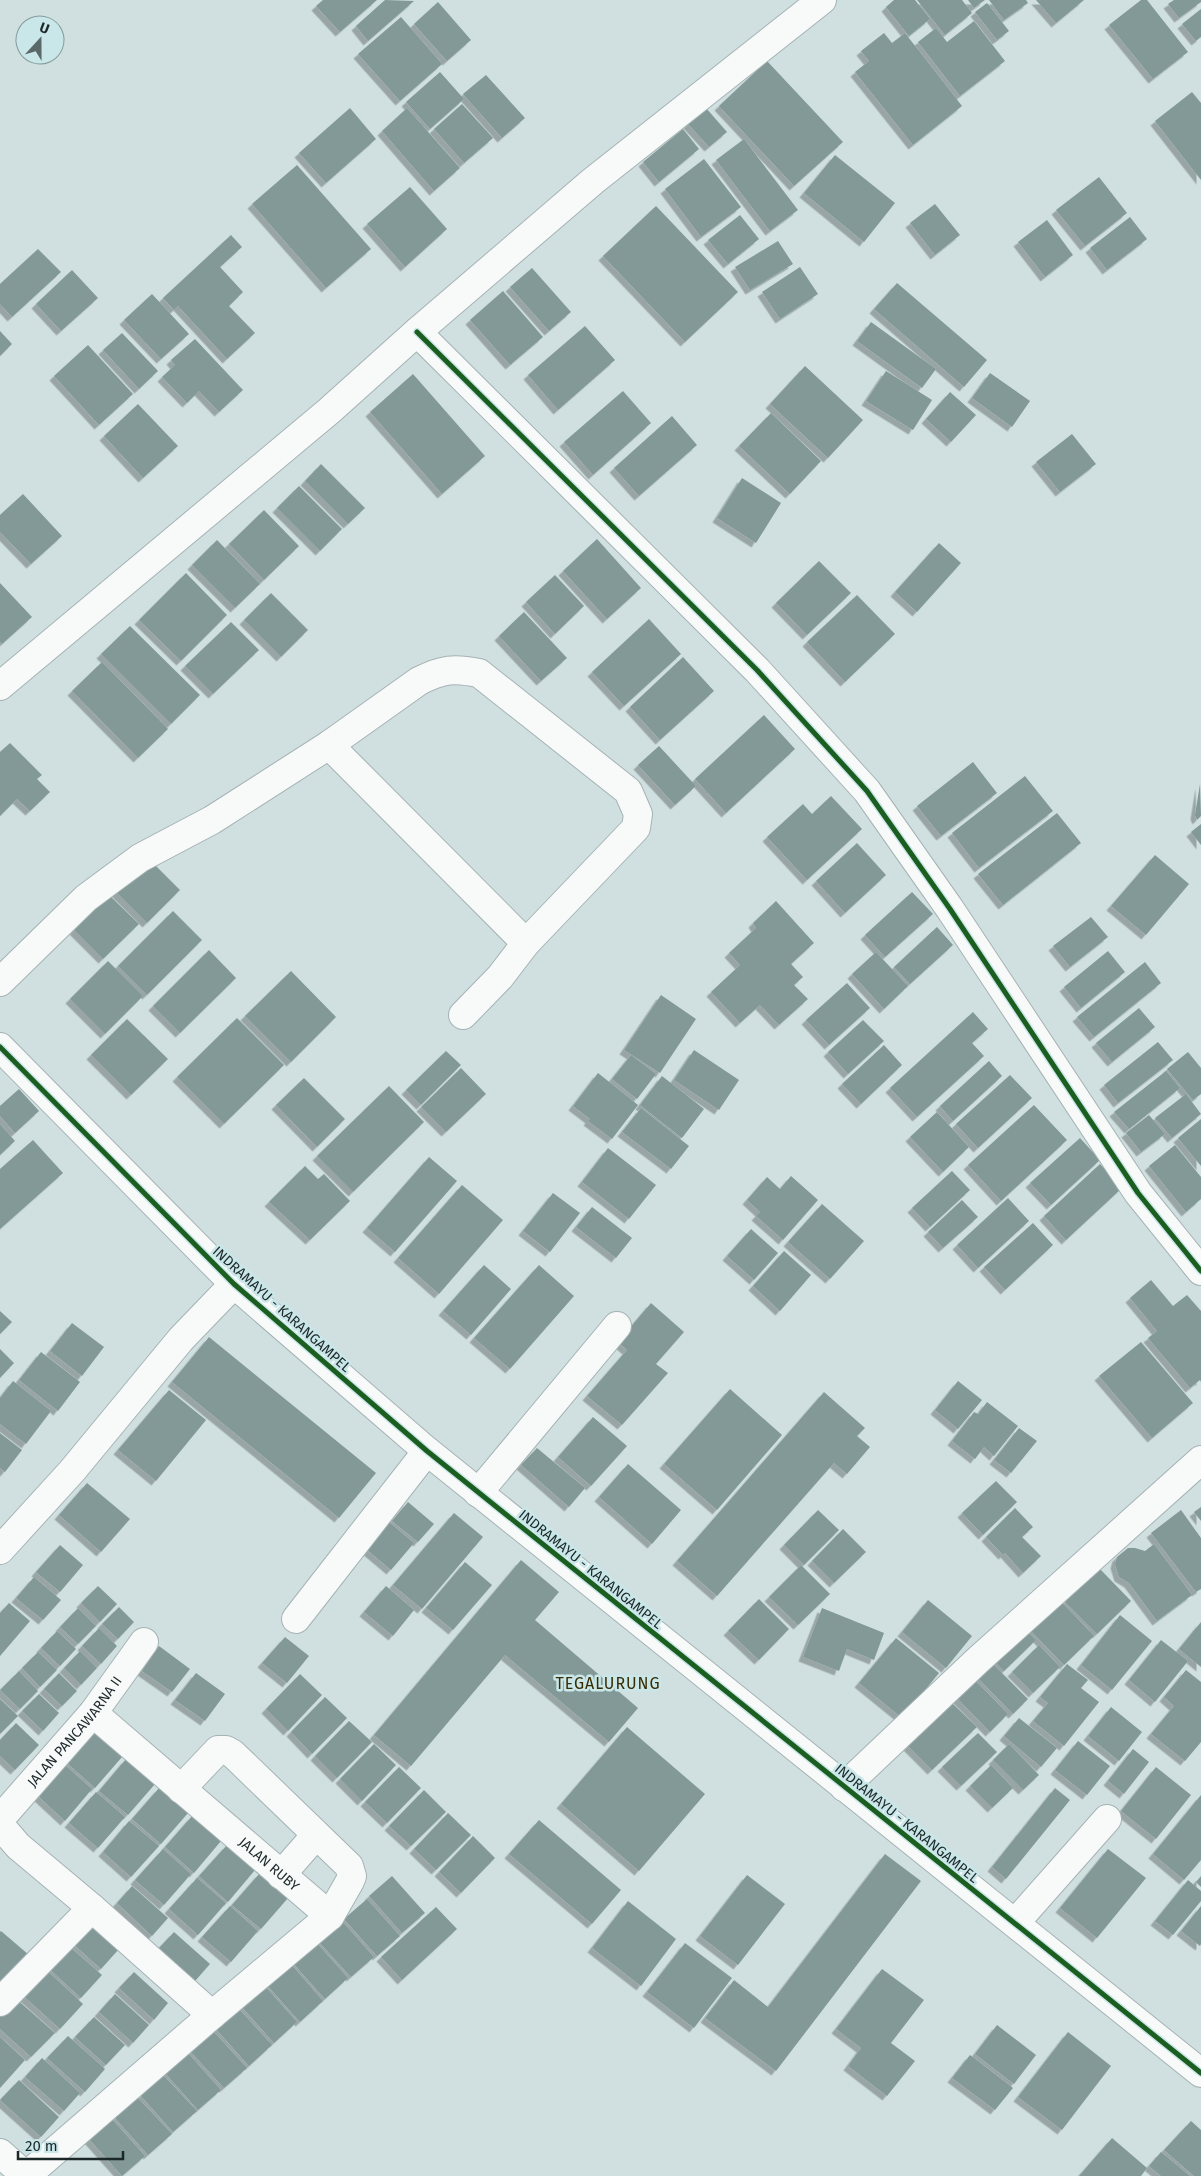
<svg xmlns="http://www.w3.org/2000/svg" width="1201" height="2176" viewBox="0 0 1201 2176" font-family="'Fira Sans',sans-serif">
  <defs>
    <filter id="shadow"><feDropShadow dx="-4.5" dy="4.5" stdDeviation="0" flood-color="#0004"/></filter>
  </defs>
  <rect width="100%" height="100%" fill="#d0e0e1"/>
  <path fill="#829997" filter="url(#shadow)" d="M323 0H377L340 32 316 6Z
    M385 0 414 1 368 41 356 26Z
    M894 0H915L930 19 909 36 886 7Z
    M917 0H962L972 13 945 35Z
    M968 0H985L974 8Z
    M989 0H1026L1028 3 1004 20Z
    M1036 0H1084L1056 23Z
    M1141 0H1147L1188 52 1153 79 1109 25Z
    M1174 0H1201V2L1179 18 1168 4Z
    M438 2 471 40 447 61 414 24Z
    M987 3 1009 31 997 40 975 12Z
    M1201 9V37L1196 41 1182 24Z
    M401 17 442 64 400 101 358 54Z
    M974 21 1005 61 960 96 918 42 936 28 947 42Z
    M884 33 892 43 905 33 962 106 913 145 855 72 869 61 861 51Z
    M767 61 843 142 794 186 719 106Z
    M440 72 464 99 430 129 406 102Z
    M486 75 525 118 502 138 463 94Z
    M1192 92 1201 103V180L1155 121Z
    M462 104 493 138 464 163 434 129Z
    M350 108 376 139 326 183 299 153Z
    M407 108 460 168 434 191 382 131Z
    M706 108 727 132 709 147 688 124Z
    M683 129 699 149 659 182 643 162Z
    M744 139 798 210 770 231 716 160Z
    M835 155 895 203 864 242 804 193Z
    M704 159 741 207 701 237 665 189Z
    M297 165 371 249 326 288 252 204Z
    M1099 177 1127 213 1085 246 1056 210Z
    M410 187 447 229 405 267 367 224Z
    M935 204 960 235 935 255 910 223Z
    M656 206 738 292 685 342 603 256Z
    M740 215 759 239 728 264 708 240Z
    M1130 217 1147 239 1107 270 1090 248Z
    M1047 220 1073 255 1045 277 1018 242Z
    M231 235 242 247 220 267 243 292 229 306 255 333 227 359 178 306 174 310 163 298Z
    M778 241 793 264 750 290 735 267Z
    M38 249 61 272 12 317 0 304V284Z
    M800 267 818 294 780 319 762 292Z
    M532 268 571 312 549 331 510 287Z
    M72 270 98 298 61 331 36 304Z
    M897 283 987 360 964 387 874 309Z
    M503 291 543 337 510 365 470 320Z
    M152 294 189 334 161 359 124 320Z
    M871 322 936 369 922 388 857 341Z
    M585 326 615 360 558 410 528 375Z
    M0 331 12 344 0 356Z
    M122 333 158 371 139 389 103 350Z
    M195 339 243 390 219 412 199 391 187 403 162 377 175 365 171 360Z
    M88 345 133 394 99 425 54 376Z
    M805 366 863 420 828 458 770 404Z
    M886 371 932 400 913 430 866 401Z
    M990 373 1030 401 1012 427 972 398Z
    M413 374 485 456 442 494 370 412Z
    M623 391 651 423 593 475 564 442Z
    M950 392 976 415 951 442 926 419Z
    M138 404 178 446 143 478 104 436Z
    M771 413 821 461 790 494 739 446Z
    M672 416 697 445 639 496 614 468Z
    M1072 434 1096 464 1060 492 1036 462Z
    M321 464 365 508 348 524 305 481Z
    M742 478 781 503 756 543 717 518Z
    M299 486 342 529 320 551 277 508Z
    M23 494 62 536 31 564 0 532V515Z
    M264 510 299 546 264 580 229 544Z
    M597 539 641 588 607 619 563 571Z
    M217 540 260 584 235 608 192 565Z
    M939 543 961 563 917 612 895 592Z
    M819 561 851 593 807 635 776 603Z
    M186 573 227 615 181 661 139 620Z
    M555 575 584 606 555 634 526 602Z
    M0 583 32 617 2 644 0 642Z
    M271 593 308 630 281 657 244 620Z
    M857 595 895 634 845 682 807 642Z
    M524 612 567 658 541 681 499 636Z
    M649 619 681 654 624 706 592 672Z
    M231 622 259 650 213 694 185 666Z
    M130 626 200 695 171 724 101 654Z
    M683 657 714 691 660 740 630 707Z
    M102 662 168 729 138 758 72 691Z
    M764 715 795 749 726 813 695 779Z
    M10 743 42 775 37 779 50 792 30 811 17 799 0 816V752Z
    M659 746 696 786 675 805 638 765Z
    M973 762 997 793 941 836 917 806Z
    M1025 776 1053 811 979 868 952 833Z
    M1200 784 1201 816 1197 820 1195 815Z
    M831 796 862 829 807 880 767 837 803 804 812 814Z
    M1057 813 1081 843 1003 905 978 874Z
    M1201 824V845L1191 832Z
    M857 843 886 875 845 913 816 881Z
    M1155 855 1189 884 1146 935 1111 906Z
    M149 859 180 890 147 923 116 892Z
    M912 892 933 914 885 957 865 935Z
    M109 895 139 924 103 959 74 930Z
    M776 901 814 943 791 964 803 977 794 985 808 999 779 1025 760 1005 740 1023 711 992 740 965 729 953 756 928 753 923Z
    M173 911 202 940 147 995 118 966Z
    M1091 917 1108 937 1070 967 1053 946Z
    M937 927 953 945 910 984 894 967Z
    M209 950 236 978 180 1033 153 1006Z
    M1108 951 1125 972 1081 1008 1064 987Z
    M876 952 908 986 884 1009 852 974Z
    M108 961 143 996 105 1034 70 999Z
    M1145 962 1161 983 1094 1037 1077 1017Z
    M291 971 336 1017 291 1062 245 1016Z
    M847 983 870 1008 829 1045 806 1020Z
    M661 995 696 1019 660 1073 624 1050Z
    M1139 1008 1155 1027 1112 1062 1096 1043Z
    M973 1012 988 1029 972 1043 984 1056 917 1117 890 1088Z
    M237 1018 284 1065 224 1124 177 1077Z
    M127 1019 168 1059 131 1095 91 1055Z
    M863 1020 884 1041 848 1074 828 1052Z
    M1158 1042 1173 1060 1118 1103 1104 1085Z
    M884 1045 902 1065 861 1104 842 1084Z
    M694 1050 739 1080 719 1110 674 1080Z
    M446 1051 461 1065 421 1105 406 1090Z
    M1188 1052 1201 1068V1094L1193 1100 1167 1069Z
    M631 1055 656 1074 637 1099 612 1079Z
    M989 1061 1002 1076 953 1121 940 1106Z
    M461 1068 486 1094 446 1132 421 1107Z
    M1166 1071 1180 1088 1129 1129 1114 1112Z
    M598 1073 638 1105 612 1139 588 1121 590 1119 573 1106Z
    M1010 1075 1032 1098 978 1148 956 1124Z
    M662 1076 704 1109 682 1138 640 1105Z
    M304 1078 345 1119 317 1147 276 1105Z
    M389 1086 424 1122 353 1192 317 1156Z
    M19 1089 39 1111 15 1133 0 1116V1106Z
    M1186 1094 1201 1114 1172 1138 1155 1118Z
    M1034 1105 1067 1140 1001 1201 968 1165Z
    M641 1108 689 1146 671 1169 622 1132Z
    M937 1112 969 1147 943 1172 910 1137Z
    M1149 1115 1165 1134 1141 1152 1126 1133Z
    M1201 1119V1166L1178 1138Z
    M0 1124 15 1141 0 1155Z
    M1080 1138 1100 1160 1051 1205 1030 1183Z
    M33 1140 63 1173 0 1229V1169Z
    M1175 1145 1201 1177V1199L1186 1212 1149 1166Z
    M608 1148 656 1185 629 1219 582 1182Z
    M429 1157 457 1181 395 1252 367 1228Z
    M1100 1164 1122 1188 1066 1240 1044 1216Z
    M305 1166 318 1179 324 1174 350 1201 310 1240 269 1202Z
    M952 1171 970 1190 930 1227 912 1208Z
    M791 1176 818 1200 783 1240 756 1216 760 1212 747 1200 767 1177 780 1189Z
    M462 1185 503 1220 439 1294 398 1258Z
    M553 1193 580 1213 550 1252 523 1231Z
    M1008 1198 1029 1221 978 1268 957 1245Z
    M962 1200 978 1217 943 1248 928 1232Z
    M822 1204 864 1241 830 1279 788 1242Z
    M592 1207 632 1238 616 1258 576 1227Z
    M1033 1223 1053 1245 1005 1290 984 1267Z
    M751 1229 778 1253 754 1280 727 1256Z
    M784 1251 811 1275 780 1311 753 1286Z
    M484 1265 511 1289 471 1335 443 1311Z
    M539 1265 574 1296 510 1369 474 1338Z
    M1151 1280 1173 1306 1187 1295 1201 1311V1382L1200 1380 1190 1388 1148 1338 1157 1331 1130 1298Z
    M651 1303 684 1332 656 1364 668 1373 622 1425 587 1396 627 1350 618 1342Z
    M0 1311 12 1322 0 1334Z
    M72 1323 104 1347 82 1376 50 1351Z
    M209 1337 376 1473 339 1518 172 1382Z
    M1141 1342 1193 1403 1152 1438 1099 1376Z
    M0 1349 14 1363 0 1378Z
    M41 1352 80 1382 58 1411 19 1380Z
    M13 1381 51 1411 26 1444 0 1424V1398Z
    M958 1381 982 1400 958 1429 935 1410Z
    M730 1389 782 1435 717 1510 664 1464Z
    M169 1390 206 1420 156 1481 118 1450Z
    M824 1392 865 1428 857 1436 870 1447 847 1474 834 1463 717 1596 677 1561Z
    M987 1402 1018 1426 994 1456 984 1447 975 1459 952 1441 974 1412 978 1414Z
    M593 1417 627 1446 591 1486 558 1457Z
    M1019 1428 1037 1441 1011 1473 994 1460Z
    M0 1433 22 1450 5 1472 0 1468Z
    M537 1448 585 1488 569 1507 521 1465Z
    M628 1464 681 1510 652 1544 599 1497Z
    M996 1481 1017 1502 983 1535 962 1513Z
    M87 1483 130 1519 101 1552 59 1515Z
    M408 1502 434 1524 418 1542 392 1521Z
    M1201 1507V1521L1194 1512Z
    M1015 1508 1033 1527 1022 1537 1041 1556 1023 1573 1005 1553 1003 1555 986 1537Z
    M818 1510 839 1530 804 1565 784 1545Z
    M1181 1510 1201 1538V1589L1196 1592 1151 1533Z
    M454 1513 483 1537 422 1609 393 1585Z
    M389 1522 414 1543 391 1570 366 1549Z
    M843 1529 866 1552 834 1583 812 1561Z
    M1154 1544 1192 1595 1157 1621 1129 1583 1119 1577 1115 1564 1117 1557 1128 1548H1135L1145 1551Z
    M60 1545 83 1565 60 1592 36 1572Z
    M521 1560 559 1592 535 1620 638 1708 609 1742 505 1655 411 1766 374 1735Z
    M465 1562 492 1585 453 1630 426 1608Z
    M801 1565 830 1594 798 1625 769 1597Z
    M1100 1569 1131 1601 1097 1634 1065 1602Z
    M34 1577 61 1600 43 1620 16 1598Z
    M98 1586 117 1604 100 1622 81 1603Z
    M386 1586 414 1610 393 1636 364 1612Z
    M1056 1596 1094 1636 1064 1665 1026 1626Z
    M759 1599 789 1629 759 1660 728 1631Z
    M928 1600 972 1636 946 1668 902 1632Z
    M9 1603 30 1621 0 1656V1613Z
    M119 1607 134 1622 118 1639 102 1624Z
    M78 1608 96 1626 78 1644 60 1627Z
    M822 1608 884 1633 874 1660 847 1649 839 1671 803 1657Z
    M1120 1615 1152 1641 1112 1690 1081 1665Z
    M1201 1622V1667L1179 1649Z
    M1022 1626 1036 1640 1004 1671 990 1657Z
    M99 1628 117 1646 101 1664 82 1646Z
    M57 1631 76 1649 60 1666 41 1648Z
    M285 1637 309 1656 287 1683 262 1663Z
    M896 1638 939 1673 902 1718 859 1683Z
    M1161 1640 1188 1661 1155 1702 1129 1680Z
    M1039 1645 1060 1667 1033 1693 1012 1672Z
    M159 1646 190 1669 172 1692 142 1671Z
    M80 1651 97 1668 81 1685 64 1668Z
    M38 1652 57 1670 40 1687 22 1668Z
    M990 1661 1028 1699 1013 1714 975 1675Z
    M1067 1664 1088 1680 1081 1688 1099 1702 1064 1746 1033 1721 1048 1703 1040 1697Z
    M1186 1670 1201 1682V1742L1185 1761 1151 1734 1174 1706 1164 1697Z
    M19 1671 38 1691 20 1709 0 1690Z
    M59 1673 77 1691 62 1706 44 1689Z
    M196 1673 225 1694 205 1721 175 1700Z
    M300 1674 322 1695 288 1731 266 1709Z
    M975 1680 1008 1714 990 1732 957 1698Z
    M39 1694 59 1713 43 1731 22 1711Z
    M325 1697 347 1718 312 1754 291 1732Z
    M0 1699 18 1716 0 1734Z
    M952 1703 977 1727 932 1770 908 1746Z
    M1111 1707 1142 1732 1119 1761 1088 1736Z
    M1019 1718 1057 1748 1041 1767 1004 1736Z
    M349 1721 372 1742 337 1778 315 1756Z
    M16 1723 39 1745 15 1770 0 1756V1740Z
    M627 1727 705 1794 639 1871 561 1804Z
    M93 1732 122 1757 95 1788 67 1763Z
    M978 1733 997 1752 961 1786 942 1767Z
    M1078 1741 1110 1766 1087 1795 1055 1770Z
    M374 1744 396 1765 362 1801 340 1779Z
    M1009 1744 1039 1775 1023 1790 993 1760Z
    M1133 1749 1149 1762 1124 1794 1108 1781Z
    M126 1759 155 1784 128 1815 99 1791Z
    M64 1764 92 1789 65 1821 37 1795Z
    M991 1765 1013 1788 992 1808 970 1786Z
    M399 1767 421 1788 387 1823 365 1802Z
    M1156 1767 1191 1795 1156 1839 1121 1811Z
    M159 1788 188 1813 161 1844 132 1819Z
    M1055 1788 1070 1800 1006 1879 992 1867Z
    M424 1790 446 1812 411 1846 389 1826Z
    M96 1792 125 1817 98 1848 69 1823Z
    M1201 1795V1860L1184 1880 1153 1854Z
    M448 1813 471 1835 436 1870 414 1849Z
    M192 1816 221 1841 194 1873 165 1847Z
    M539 1820 621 1890 592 1924 509 1854Z
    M129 1821 159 1846 131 1877 103 1852Z
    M473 1836 495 1858 461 1893 439 1872Z
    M227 1845 255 1870 228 1902 199 1876Z
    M163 1849 191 1874 164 1905 135 1880Z
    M1108 1849 1146 1878 1097 1938 1060 1908Z
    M885 1854 921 1881 776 2071 705 2018 734 1980 768 2007Z
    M260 1873 288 1898 261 1929 232 1905Z
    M747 1875 785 1904 738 1965 700 1936Z
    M392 1876 425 1913 402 1933 369 1896Z
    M1201 1876V1887L1196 1882Z
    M197 1878 226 1903 198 1935 169 1909Z
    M1188 1880 1201 1891V1901L1173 1935 1155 1921Z
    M132 1886 168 1918 152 1936 117 1903Z
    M367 1899 400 1936 377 1956 344 1919Z
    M628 1901 676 1939 641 1986 592 1948Z
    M230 1906 258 1931 231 1962 202 1937Z
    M1201 1906V1944L1200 1946 1181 1931Z
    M436 1907 457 1929 402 1980 381 1957Z
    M96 1912 127 1940 101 1969 70 1941Z
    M341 1920 374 1957 351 1977 318 1941Z
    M1 1931 29 1955 0 1986V1932Z
    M174 1932 210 1964 195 1981 159 1948Z
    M64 1942 102 1975 81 1998 44 1964Z
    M316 1942 348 1978 325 1999 292 1962Z
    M685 1943 732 1978 694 2028 647 1992Z
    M291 1964 323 2001 300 2022 267 1985Z
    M41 1965 83 2004 60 2029 18 1991Z
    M882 1969 924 2000 891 2043 915 2061 887 2096 848 2066 861 2048 836 2029Z
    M134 1972 168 2003 154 2020 119 1988Z
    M264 1985 297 2022 274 2043 241 2006Z
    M115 1994 149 2025 133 2043 99 2012Z
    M13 1996 55 2033 31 2057 0 2029V2010Z
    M239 2009 272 2045 249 2066 216 2029Z
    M94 2017 125 2045 106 2065 75 2037Z
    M997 2025 1036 2055 1014 2084 975 2054Z
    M214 2032 247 2068 224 2088 191 2052Z
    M1068 2032 1111 2066 1062 2130 1018 2097Z
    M68 2036 105 2069 85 2092 47 2058Z
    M0 2037 25 2060 0 2088Z
    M188 2053 221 2090 198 2110 165 2073Z
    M970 2055 1013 2088 995 2110 952 2078Z
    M42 2058 80 2093 64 2111 25 2077Z
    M163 2075 197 2111 173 2132 141 2096Z
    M19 2080 59 2117 41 2137 0 2100Z
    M138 2098 172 2134 148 2155 115 2118Z
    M112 2119 145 2156 122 2176 89 2139Z
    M1191 2121 1201 2130V2176H1194L1164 2150Z
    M1112 2138 1147 2168 1141 2176H1079Z
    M1161 2152 1190 2176H1161L1149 2166Z"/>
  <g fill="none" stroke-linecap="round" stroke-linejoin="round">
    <g stroke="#a5b2b3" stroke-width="30">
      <g id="street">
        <path d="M417 332 757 670 867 791 950 909 1138 1193 1201 1271"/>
        <path d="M0 686 329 411 417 332 593 181 822 0"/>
        <path d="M329 745 526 943"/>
        <path d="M0 982 86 898 140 858 212 820 329 745 419 681C443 669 454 668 479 673L628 791 638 814 636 828 526 943 500 977 463 1015"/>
        <path d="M0 1047 234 1284 427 1451 1201 2073"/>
        <path d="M478 1493 617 1326"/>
        <path d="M0 1550 72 1471 181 1339 234 1284"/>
        <path d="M296 1619 427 1451"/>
        <path id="s1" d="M93 1713 330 1916 212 2015"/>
        <path d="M844 1787 978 1660 1201 1460"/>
        <path d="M181 1789 218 1750H226L233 1754 349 1866 352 1876 350 1881 330 1916"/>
        <path id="s2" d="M0 1819 93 1713 144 1642"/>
        <path d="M0 1825 18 1846 92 1908 212 2015 26 2176"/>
        <path d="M281 1875 316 1835"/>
        <path d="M1015 1923 1107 1819"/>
        <path d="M0 2002 92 1908"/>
        <path d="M0 2153 26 2176"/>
      </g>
    </g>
    <use href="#street" stroke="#f8fafa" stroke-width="28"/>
    <g stroke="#c9e6e8" stroke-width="8">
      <path id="cycleway" d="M417 332 757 670 867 791 950 909 1138 1193 1201 1271
        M0 1047 234 1284 427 1451 1201 2073"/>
    </g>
    <use href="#cycleway" stroke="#1b5e20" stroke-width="5"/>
  </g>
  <g text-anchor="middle" stroke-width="5" stroke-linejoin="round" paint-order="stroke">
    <g font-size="14" fill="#1c2728" stroke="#c9e6e8">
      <text transform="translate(282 1309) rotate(42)" y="5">INDRAMAYU - KARANGAMPEL</text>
      <text transform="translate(591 1569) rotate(39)" y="5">INDRAMAYU - KARANGAMPEL</text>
      <text dy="5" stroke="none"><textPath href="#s2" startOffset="115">JALAN PANCAWARNA II</textPath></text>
      <text transform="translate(907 1823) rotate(39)" y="5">INDRAMAYU - KARANGAMPEL</text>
      <text dy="5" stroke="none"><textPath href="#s1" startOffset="232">JALAN RUBY</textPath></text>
    </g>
    <g font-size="16" letter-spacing="1" fill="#382c01" stroke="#c9e6e8">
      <text x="608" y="1689">TEGALURUNG</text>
    </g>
  </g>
  <g transform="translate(40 40) rotate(21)"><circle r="24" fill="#c9e6e8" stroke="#849a9b"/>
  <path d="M0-4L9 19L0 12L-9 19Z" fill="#5b6869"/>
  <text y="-8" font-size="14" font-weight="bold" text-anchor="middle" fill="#1c2728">U</text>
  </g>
  <path d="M18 2151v8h105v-8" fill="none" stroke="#1c2728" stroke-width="2.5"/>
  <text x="25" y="2151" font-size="15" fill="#1c2728" stroke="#c9e6e8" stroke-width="4" paint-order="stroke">20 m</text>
</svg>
